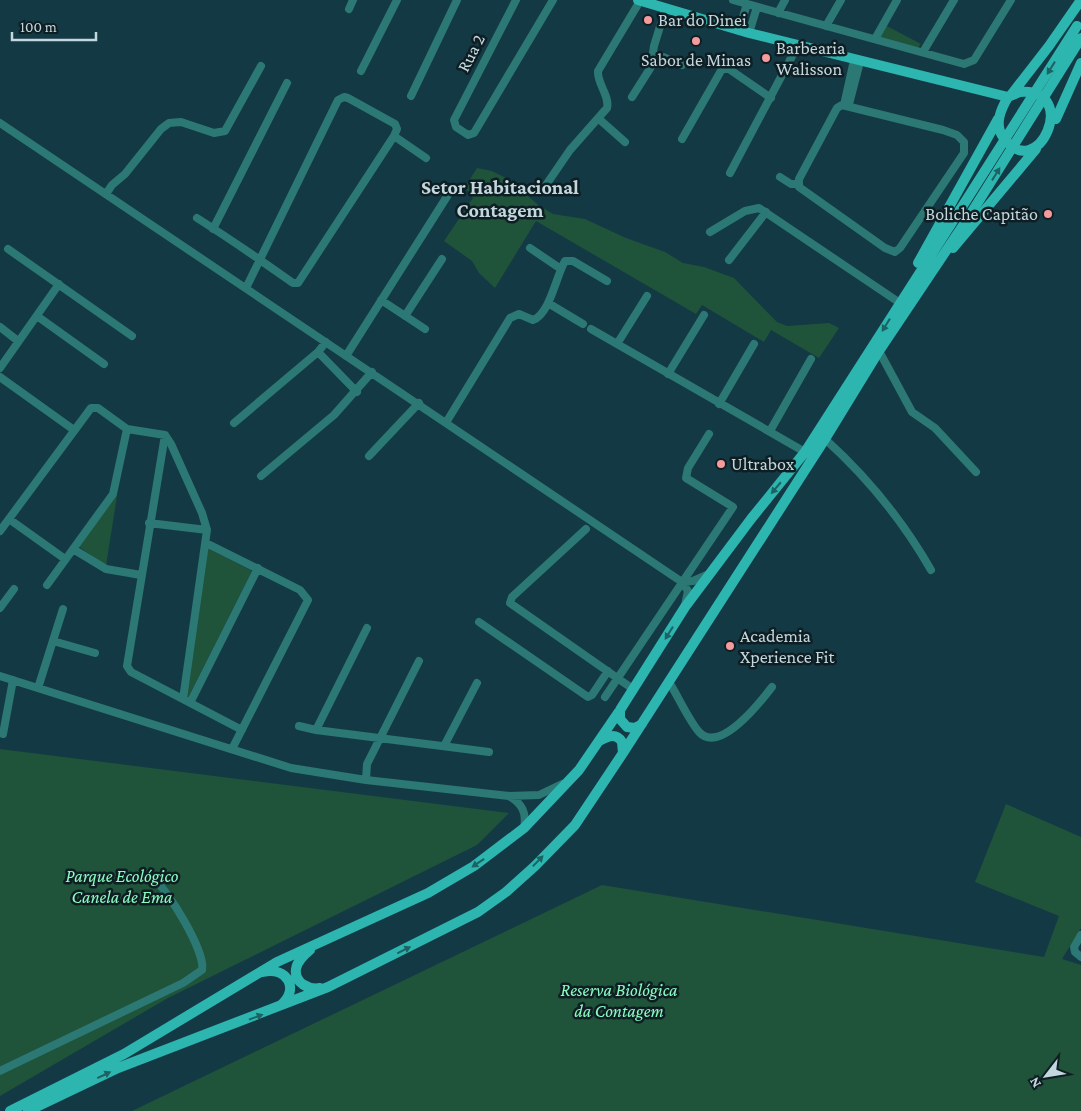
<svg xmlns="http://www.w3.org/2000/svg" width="1081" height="1111" viewBox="0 0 1081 1111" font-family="'Crimson Pro',serif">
  <rect width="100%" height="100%" fill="#133945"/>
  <path fill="#1f533a" d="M885 25 921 44 917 49 879 39Z
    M477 168 492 171 510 180 537 204 553 214 585 219 626 238 665 252 683 263 704 267 734 278 777 322 787 326 829 323 839 328 819 358 771 330 764 342 702 305 696 314 536 221 495 288 479 273 472 261 444 241 473 198 465 187Z
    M115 495 117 496 106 566 78 546Z
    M208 548 252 571 188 698 185 697Z
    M0 749 509 813 477 845 168 998 0 1096Z
    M1006 804 1081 837V928L1062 959 1081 965V1111H132L602 885 1044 957 1059 916 975 882Z"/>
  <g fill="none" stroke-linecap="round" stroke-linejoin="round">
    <path stroke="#2c7874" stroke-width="8" d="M516 0 454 120 456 127 468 135 474 133 553 0
      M733 0 964 64 974 60 1011 0
      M349 9 353 0
      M778 13 785 0
      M826 26 841 0
      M739 30 747 4
      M749 33 757 7
      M875 39 897 0
      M923 52 954 0
      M654 57H663L682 65
      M361 71 397 0
      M411 96 457 0
      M632 97 651 67 654 46 665 10
      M849 104 860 62
      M842 105 943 130 957 135 964 142V153L900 248 895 252 885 248 799 187V179L837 108Z
      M844 105 854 60
      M599 119 625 142
      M0 123 682 582 688 591 685 605
      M394 136 426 158
      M682 139 722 69H729L771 98
      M730 173 798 45
      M780 177 791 184H798
      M546 185 570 150 607 108C610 96 597 84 598 71L640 1
      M106 194 112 185 125 174 161 129 169 123 181 122 214 133 225 131 261 66
      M197 218C230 239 262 261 293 283H298L394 136 397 129 395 124 348 98 344 97 338 100 246 288
      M213 229 287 83
      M710 232 745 211 759 208 900 303
      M530 248 561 269
      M8 249 132 336
      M729 260 766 212
      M381 300 425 329
      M548 303 583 324
      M37 316 104 364
      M405 316 442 259
      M0 327 18 341
      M591 329 805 452
      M617 344 647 296
      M879 351 912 412 935 428 976 472
      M318 352 357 392
      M346 356 453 187
      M0 368 59 284
      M668 374 704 315
      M0 377 74 430
      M719 404 754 344
      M447 421 510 318 519 314 533 320C550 314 556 276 565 261H573L607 281
      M234 423 318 352 326 342
      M127 429 165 435 171 444 202 513 207 530 183 699
      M770 431 811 359
      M165 435 127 666 131 672 242 730
      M825 439C867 477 903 521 931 570
      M369 456 419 403
      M261 476 334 415 372 372
      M9 519 65 559
      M149 523 207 530
      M586 529 512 597 510 603 633 689
      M0 531 91 408H98L127 429 113 494 47 585
      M206 543 300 590 308 600 232 749
      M73 549 106 569 141 575
      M682 582 693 581 709 574
      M0 608 14 589
      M479 622 588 697 592 695 608 671
      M53 641 95 653
      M0 676 291 768 366 780 509 796 539 795 562 784
      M669 682C678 696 688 719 699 732 720 755 762 700 772 687
      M38 688 63 609
      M605 697 733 507 686 478 688 468 709 434
      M190 703 258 568
      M299 726 316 730 489 752
      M316 730 367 628
      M3 734 13 680
      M444 746 477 683
      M366 780 367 764 419 661
      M509 796C522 804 527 812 524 828
      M1081 935 1074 947 1075 952 1081 957
      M0 1071 183 983 202 970C206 952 168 890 153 878"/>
    <path stroke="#2db5af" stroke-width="10" d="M638 0 749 33 1008 97
      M1020 92C1081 87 1038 186 1003 137 994 124 1001 109 1008 97Z
      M1011 95 1049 46 1081 0
      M1056 119 1081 63
      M953 248 1036 149
      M918 263 998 119
      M620 710V719L627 727 635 728 642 724
      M601 740C609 736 616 733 622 742L623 753
      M310 950C304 955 297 961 296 969 294 983 309 990 320 988
      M263 972C287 966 300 989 281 1005
      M10 1111 124 1054 277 962 428 893 474 866 524 828 579 770 620 710 685 607 751 519 805 452 960 210
      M28 1111 118 1068 328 987 478 912 506 892 535 866 575 825 623 753 825 439 879 351 970 215"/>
    <path stroke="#2db5af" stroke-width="10" d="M960 210 1077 26
      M970 215 1081 38"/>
  </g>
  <defs><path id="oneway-solid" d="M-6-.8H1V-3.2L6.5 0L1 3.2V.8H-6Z" transform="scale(1.25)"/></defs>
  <g fill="#1c6262">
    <use href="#oneway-solid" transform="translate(1051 68) rotate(122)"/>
    <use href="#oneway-solid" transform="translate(996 174) rotate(-58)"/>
    <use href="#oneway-solid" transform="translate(886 325) rotate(122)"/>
    <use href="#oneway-solid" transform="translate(776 488) rotate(130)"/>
    <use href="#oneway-solid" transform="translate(669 633) rotate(122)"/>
    <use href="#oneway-solid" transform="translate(538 861) rotate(-46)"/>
    <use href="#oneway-solid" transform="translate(478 863) rotate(146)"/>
    <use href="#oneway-solid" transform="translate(404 950) rotate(-26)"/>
    <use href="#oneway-solid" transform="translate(256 1017) rotate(-20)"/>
    <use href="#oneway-solid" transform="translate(104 1075) rotate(-25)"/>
  </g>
  <g fill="#f59b9e" stroke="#0e1e23" stroke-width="2">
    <circle cx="648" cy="20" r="5"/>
    <circle cx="696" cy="41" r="5"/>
    <circle cx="766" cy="58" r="5"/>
    <circle cx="1048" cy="214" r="5"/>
    <circle cx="721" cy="464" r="5"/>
    <circle cx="730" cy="646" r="5"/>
  </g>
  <g text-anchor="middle" stroke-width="5" stroke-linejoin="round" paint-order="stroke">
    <g font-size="18" fill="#c3d7de" stroke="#0e1e23" text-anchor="start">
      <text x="658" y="26">Bar do Dinei</text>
      <text x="776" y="54">Barbearia<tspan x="776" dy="21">Walisson</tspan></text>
      <text x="696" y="66" text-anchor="middle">Sabor de Minas</text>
      <text x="1038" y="220" text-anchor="end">Boliche Capitão</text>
      <text x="731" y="470">Ultrabox</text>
      <text x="740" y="642">Academia<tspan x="740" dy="21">Xperience Fit</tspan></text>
    </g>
    <g font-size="18" fill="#c3d7de" stroke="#0e1e23">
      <text transform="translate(471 53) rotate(-63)" y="6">Rua 2</text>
    </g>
    <g font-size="18" font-style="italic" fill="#8cfec2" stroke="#0e1e23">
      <text x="122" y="882">Parque Ecológico<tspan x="122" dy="21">Canela de Ema</tspan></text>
      <text x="619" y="996">Reserva Biológica<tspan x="619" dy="21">da Contagem</tspan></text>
    </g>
    <g font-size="20" font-weight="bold" fill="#c3d7de" stroke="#0e1e23">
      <text x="500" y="194">Setor Habitacional<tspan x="500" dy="23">Contagem</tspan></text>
    </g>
  </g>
  <g transform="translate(1046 1076) rotate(239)" stroke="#0e1e23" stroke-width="4" paint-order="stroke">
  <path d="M0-4L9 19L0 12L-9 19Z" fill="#c3d7de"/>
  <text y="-8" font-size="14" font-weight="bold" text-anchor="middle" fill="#c3d7de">N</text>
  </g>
  <path d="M12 32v8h84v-8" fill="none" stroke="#c3d7de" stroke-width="2.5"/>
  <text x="20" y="32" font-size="15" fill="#c3d7de" stroke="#0e1e23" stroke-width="4" paint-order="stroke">100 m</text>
</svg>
